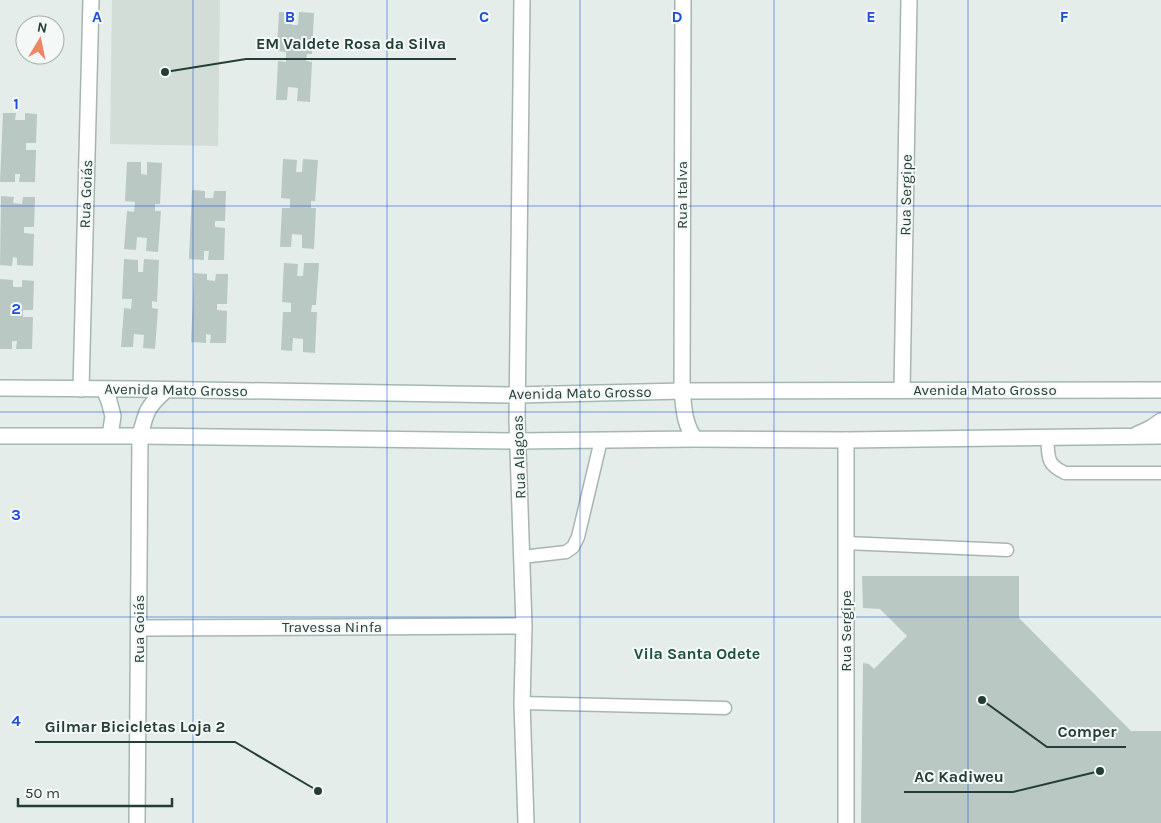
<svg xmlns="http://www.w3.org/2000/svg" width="1161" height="823" viewBox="0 0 1161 823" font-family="Karla,sans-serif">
  <rect width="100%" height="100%" fill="#e4ede9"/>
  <path fill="#d2ddd8" d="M112 0H220L218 146 110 144Z"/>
  <path fill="#b9c8c2" d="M279 12 293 13 292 25H298L299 12 314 13 312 54H307L306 61 312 62 310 102 297 101 298 88 288 87 287 100H276L278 61 286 62V52L277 51Z
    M3 113H16L15 120H25V113L37 114 36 143H26V150H36L35 182H19L20 174H15V182H0Z
    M283 159 297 160 296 172H302L303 159 318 160 315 201H311V208H316L314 249 302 248V235L292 234 291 247H280L282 208H290V199L281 198Z
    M127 162H141V174L147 175V162L162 163 160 204H155V211H161L158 252 146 251 147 238 137 237 136 250 124 249 127 211 134 212 135 202 125 201Z
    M192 190 205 191V198H213L214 191H226L225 221H215V227L225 228 224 260H208L209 251H204V260L189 259Z
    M1 196 14 197 13 203 22 204 23 197H35L34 227H24V233L34 234 33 266 17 265V258L13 257 12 266 0 265Z
    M124 259 138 260V272H143L144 259 159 260 157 302 152 301V308L158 309 155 349 143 348 144 335 134 334 133 347H121L124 308 131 309 132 299H122Z
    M284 263 298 264 297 276H303L304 263H319L316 305H312L311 312H317L315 353 303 352V339L293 338 292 351 281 350 283 312H291V303L282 302Z
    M194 273 207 274V280L215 281 216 274H228L227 304H217V310L227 311 226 343H210L211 335 206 334V343L191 342Z
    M0 279 13 280V287H22V280L34 281 33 310H23V317H33L32 349H16L17 341H12V349H0Z
    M862 576H1019V618L1131 731H1161V823H861L863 663 869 664 874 669 907 636 880 609 863 608Z"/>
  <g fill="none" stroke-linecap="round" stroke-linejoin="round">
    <g stroke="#a7b5b0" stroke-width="15">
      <path id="service" d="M1047 438C1049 458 1046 464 1065 473H1161
        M846 543 1007 550
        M522 557 566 552 573 547 578 537 601 440
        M522 703 725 708"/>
    </g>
    <g stroke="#a7b5b0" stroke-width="18">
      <path id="minor" d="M522 0 517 420 524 626 522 703 526 823
        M81 389 91 0
        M902 390 909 0
        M682 391 683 0
        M846 440V823
        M139 628 524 626
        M137 823 140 436"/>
    </g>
    <g stroke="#a3b8b1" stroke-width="18">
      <path id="secondary" d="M0 388 136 389 517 395 682 391 1161 390
        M104 389 109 401 113 416 110 436
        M682 391C684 408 684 424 695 439
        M1136 435 1151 428 1161 421
        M0 436H140L518 441 695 439 846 440 1161 436
        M140 436C146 411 147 407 166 390"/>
    </g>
    <use href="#service" stroke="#fff" stroke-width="12"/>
    <use href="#minor" stroke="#fff" stroke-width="15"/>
    <use href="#secondary" stroke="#fff" stroke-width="15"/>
  </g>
  <path fill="none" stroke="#1d4ed8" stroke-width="1" stroke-opacity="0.55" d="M193 0V823M387 0V823M580 0V823M774 0V823M968 0V823M0 206H1161M0 412H1161M0 617H1161"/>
  <g text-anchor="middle" stroke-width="4" stroke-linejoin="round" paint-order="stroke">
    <g font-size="15" fill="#243e37" stroke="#f4f9f7">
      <text transform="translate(86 194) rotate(-88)" y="5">Rua Goiás</text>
      <text transform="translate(682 195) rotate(-90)" y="5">Rua Italva</text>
      <text transform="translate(906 195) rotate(-89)" y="5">Rua Sergipe</text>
      <text transform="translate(176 390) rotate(1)" y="5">Avenida Mato Grosso</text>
      <text x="985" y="395">Avenida Mato Grosso</text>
      <text transform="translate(580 393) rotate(-1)" y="5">Avenida Mato Grosso</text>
      <text transform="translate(519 457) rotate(-92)" y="5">Rua Alagoas</text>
      <text x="332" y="632">Travessa Ninfa</text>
      <text transform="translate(139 629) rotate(-90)" y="5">Rua Goiás</text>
      <text transform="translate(846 631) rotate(-90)" y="5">Rua Sergipe</text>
    </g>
    <g font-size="16" font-weight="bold" fill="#204f44" stroke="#f4f9f7">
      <text x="697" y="659">Vila Santa Odete</text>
    </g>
  </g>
  <g font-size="16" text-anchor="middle" font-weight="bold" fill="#1d4ed8" stroke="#f4f9f7" stroke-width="4" stroke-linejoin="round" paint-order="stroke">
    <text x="97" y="22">A</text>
    <text x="290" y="22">B</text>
    <text x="484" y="22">C</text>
    <text x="677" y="22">D</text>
    <text x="871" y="22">E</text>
    <text x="1064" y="22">F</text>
    <text x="16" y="109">1</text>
    <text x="16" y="314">2</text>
    <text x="16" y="520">3</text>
    <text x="16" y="726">4</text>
  </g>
  <path fill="none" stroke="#243e37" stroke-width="2" d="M165 72L246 59H456M318 791L235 742H35M982 700L1047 747H1126M1100 771L1013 792H904"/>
  <g fill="#243e37" stroke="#f4f9f7" stroke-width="2">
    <circle cx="165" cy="72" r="5"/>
    <circle cx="318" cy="791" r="5"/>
    <circle cx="982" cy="700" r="5"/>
    <circle cx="1100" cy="771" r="5"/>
  </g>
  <g font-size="16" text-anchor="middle" font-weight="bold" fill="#243e37" stroke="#f4f9f7" stroke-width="4" stroke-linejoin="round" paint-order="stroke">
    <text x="351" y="49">EM Valdete Rosa da Silva</text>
    <text x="135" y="732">Gilmar Bicicletas Loja 2</text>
    <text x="1087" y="737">Comper</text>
    <text x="959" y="782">AC Kadiweu</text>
  </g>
  <g transform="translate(40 40) rotate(10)"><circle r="24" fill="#f4f9f7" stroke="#a1aeaa"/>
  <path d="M0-4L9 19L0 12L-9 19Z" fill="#ec8663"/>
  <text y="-8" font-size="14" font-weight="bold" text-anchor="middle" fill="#243e37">N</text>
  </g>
  <path d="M18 798v8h154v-8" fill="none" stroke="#243e37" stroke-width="2.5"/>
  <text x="25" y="798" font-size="15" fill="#243e37" stroke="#f4f9f7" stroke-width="4" paint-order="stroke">50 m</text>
</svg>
